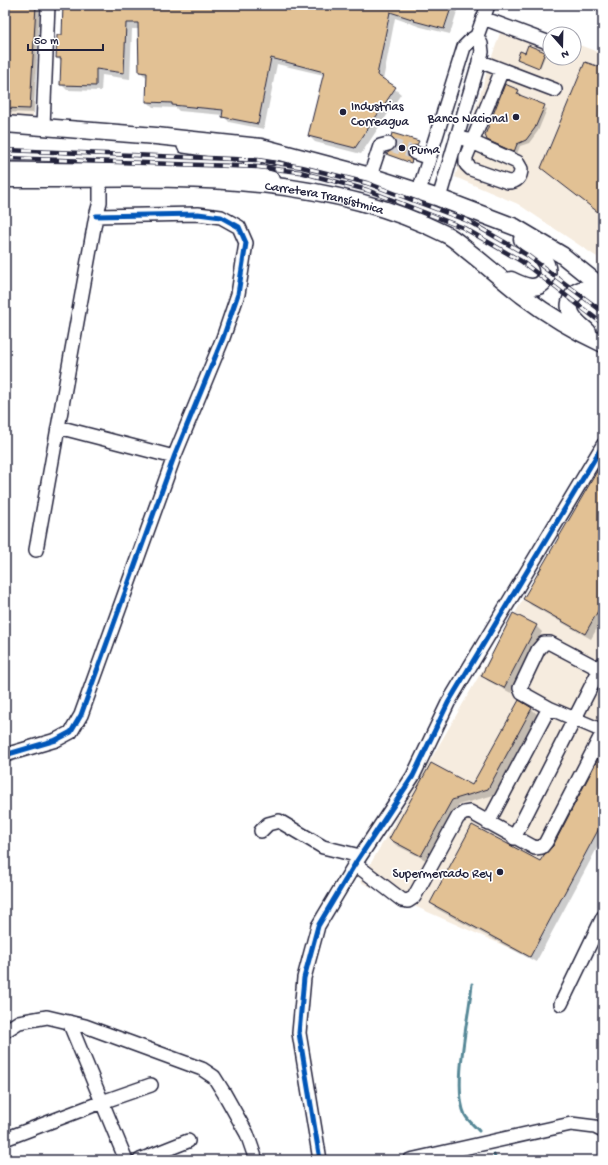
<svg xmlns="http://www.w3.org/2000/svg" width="608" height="1165" viewBox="0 0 608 1165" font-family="'Gochi Hand',sans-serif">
  <rect width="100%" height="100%" fill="#fff"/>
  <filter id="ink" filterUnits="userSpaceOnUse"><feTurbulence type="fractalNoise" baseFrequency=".025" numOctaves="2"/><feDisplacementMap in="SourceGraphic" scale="8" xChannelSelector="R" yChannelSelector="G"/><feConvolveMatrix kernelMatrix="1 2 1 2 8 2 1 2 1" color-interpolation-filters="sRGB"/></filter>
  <g filter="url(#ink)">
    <path fill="#f6ecdf" d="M5 5H39L33 120 5 118Z
      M505 19 550 35V58H574V43L603 54V271L597 265V257L518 204 455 177 489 65Z
      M603 461V814L530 957 360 882Z"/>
    <path fill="#0003" d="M5 5H40L34 113 5 112Z
      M64 5H459L450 34 421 27 395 18 383 80 401 94 361 154 315 142 309 136 324 75 277 64 264 129 229 122 223 115 179 111 176 108 153 107 147 101 148 78 140 72 139 29H132L130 79 102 75 101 91 67 90 61 84 62 62 57 58 63 37Z
      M529 47 546 54 540 68 519 60 526 54Z
      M518 91 521 94 520 96 547 109 538 131 529 143 520 146 517 154 488 139Z
      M418 142V146L411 147 408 152V157L413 163 387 155 397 147Z
      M603 463V618L591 639 531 605 525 599Z
      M536 626 542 632 511 693 488 681 482 676Z
      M519 702 532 709 538 715 494 795 458 805 428 861 396 845 390 839 473 787Z
      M603 752V837L536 962 437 909 431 903 541 863 554 846Z"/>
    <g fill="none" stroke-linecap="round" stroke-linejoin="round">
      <path stroke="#578897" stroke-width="3" d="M472 984C469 1017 452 1087 465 1115 468 1121 475 1126 479 1131
        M494 1155 496 1160"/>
    </g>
    <path fill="#e2c194" stroke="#22223b" d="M5 5H36L30 109 5 108Z
      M63 5H452L444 29 414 21 415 20 390 12 377 75 396 87 355 148 308 136 324 72 271 58 258 124 222 117 223 110 172 105V103L146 102 147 73 139 72 138 23H126L124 73 96 69V86L60 85 61 58H56L57 35H62Z
      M528 45 545 52 539 68 517 59 520 51 525 53Z
      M585 62 603 68V216L541 168Z
      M505 84 519 90 517 94 545 105 535 128 526 140 517 144 514 152 487 140 485 135Z
      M392 133 419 141 417 145 410 147 407 151V155L412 160 411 163 386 154 396 147V142L391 137Z
      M603 461V602L585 634 523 599Z
      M513 613 537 625 504 688 481 676Z
      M519 700 532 708 488 789 452 800 421 856 389 839 431 763 472 785Z
      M603 749V821L530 957 430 903 472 825 540 861 544 855 553 846Z"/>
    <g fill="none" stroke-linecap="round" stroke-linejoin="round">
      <path stroke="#d3d3d8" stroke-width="13" stroke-dasharray="13 6" stroke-linecap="butt" d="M388 144 415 153"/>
      <g stroke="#22223b" stroke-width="16">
        <path id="minor" d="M483 18 550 43
          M479 61 555 90
          M43 126 48 5
          M457 136 472 142 517 162 521 169C521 177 517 182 508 182L471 169 466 164V157L502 70
          M184 146 253 156
          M415 153 429 158
          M5 169 252 172
          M370 176 380 146 388 144
          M419 191 464 47 471 40 477 36 488 5
          M439 198 482 52 481 44 477 36
          M58 427 174 457
          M36 550 96 216 100 202V179
          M549 708 603 731
          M5 755 56 740 71 732 81 715 174 457 223 338 238 294 246 243 239 227 221 217 198 214 96 216
          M488 823 549 708 522 693 520 688 538 650 544 643H550L603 671
          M261 831 268 824 279 821 323 847 360 856
          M514 838 603 663
          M355 864 402 900 408 901 414 897 458 817 464 813 470 812 535 848 542 847 546 842 603 732
          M561 1004 603 917
          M69 1022 126 1160
          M5 1031 19 1022 47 1017 85 1026 202 1069 214 1077 224 1093 247 1134 256 1160
          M5 1139 102 1102 151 1085
          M140 1160 188 1141
          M320 1160 299 1033 304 978 318 926 355 864 413 776 448 703 603 445
          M410 1160 571 1124 595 1127 603 1131"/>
      </g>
      <g stroke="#22223b" stroke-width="19">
        <g id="major">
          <path d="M5 124 156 136 261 147 370 176 439 198 515 227 562 255 603 288"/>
          <path d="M271 157 259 154 254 155 251 170 255 175 272 180"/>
          <path id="s1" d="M5 179C152 180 309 166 445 234 454 238 461 245 468 251 487 266 505 282 523 296 548 315 575 331 603 344"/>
          <path d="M511 280C521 285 537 293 545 280 548 275 548 269 546 264 542 254 530 246 522 239"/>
          <path d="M588 332C582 326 574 321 571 313 567 303 573 287 587 290 593 291 598 296 603 299"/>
        </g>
      </g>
      <use href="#minor" stroke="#fff" stroke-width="13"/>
      <use href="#major" stroke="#fff" stroke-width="16"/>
      <g stroke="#22223b" stroke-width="4.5">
        <path id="rail" d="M5 150 258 160 302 167 367 183 468 221 527 255 603 312
          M5 158 258 167 300 172 367 190 464 228 521 261 603 324"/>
      </g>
      <use href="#rail" stroke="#fff" stroke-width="3" stroke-dasharray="9" stroke-linecap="butt"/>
      <g stroke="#fff" stroke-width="8">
        <path id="cycleway" d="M5 755 56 740 71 732 81 715 174 457 223 338 238 294 246 243 239 227 221 217 198 214 96 216
          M320 1160 299 1033 304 978 318 926 355 864 413 776 448 703 603 445"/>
      </g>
      <use href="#cycleway" stroke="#0057b8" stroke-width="5"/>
    </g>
  </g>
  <g fill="#22223b" stroke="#fff" stroke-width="1.5">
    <circle cx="343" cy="112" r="4"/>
    <circle cx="516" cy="117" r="4"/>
    <circle cx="402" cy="148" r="4"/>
    <circle cx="500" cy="872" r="4"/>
  </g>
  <g text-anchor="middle" stroke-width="3.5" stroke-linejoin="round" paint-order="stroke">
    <g font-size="13" fill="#22223b" stroke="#fff" text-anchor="start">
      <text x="351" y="110">Industrias<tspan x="351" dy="15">Correagua</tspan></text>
      <text x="508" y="122" text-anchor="end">Banco Nacional</text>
      <text x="410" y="153">Puma</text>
      <text x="492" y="877" text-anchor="end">Supermercado Rey</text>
    </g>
    <g font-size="13" fill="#22223b" stroke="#fff">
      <text dy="5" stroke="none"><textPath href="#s1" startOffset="321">Carretera Transístmica</textPath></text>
    </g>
  </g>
  <rect width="608" height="1165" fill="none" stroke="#fff" stroke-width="20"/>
  <rect x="10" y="10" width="588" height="1145" fill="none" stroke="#22223b" stroke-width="1.5" filter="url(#ink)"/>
  <g transform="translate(562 46) rotate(160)"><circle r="19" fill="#ffffff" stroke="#a7a7b1"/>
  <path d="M0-3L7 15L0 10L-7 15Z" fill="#22223b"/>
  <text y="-6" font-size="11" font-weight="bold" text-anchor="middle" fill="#22223b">N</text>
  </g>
  <path d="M28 44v6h75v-6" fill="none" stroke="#22223b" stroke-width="2"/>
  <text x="34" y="44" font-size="12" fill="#22223b" stroke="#ffffff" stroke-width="3" paint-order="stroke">50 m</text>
</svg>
